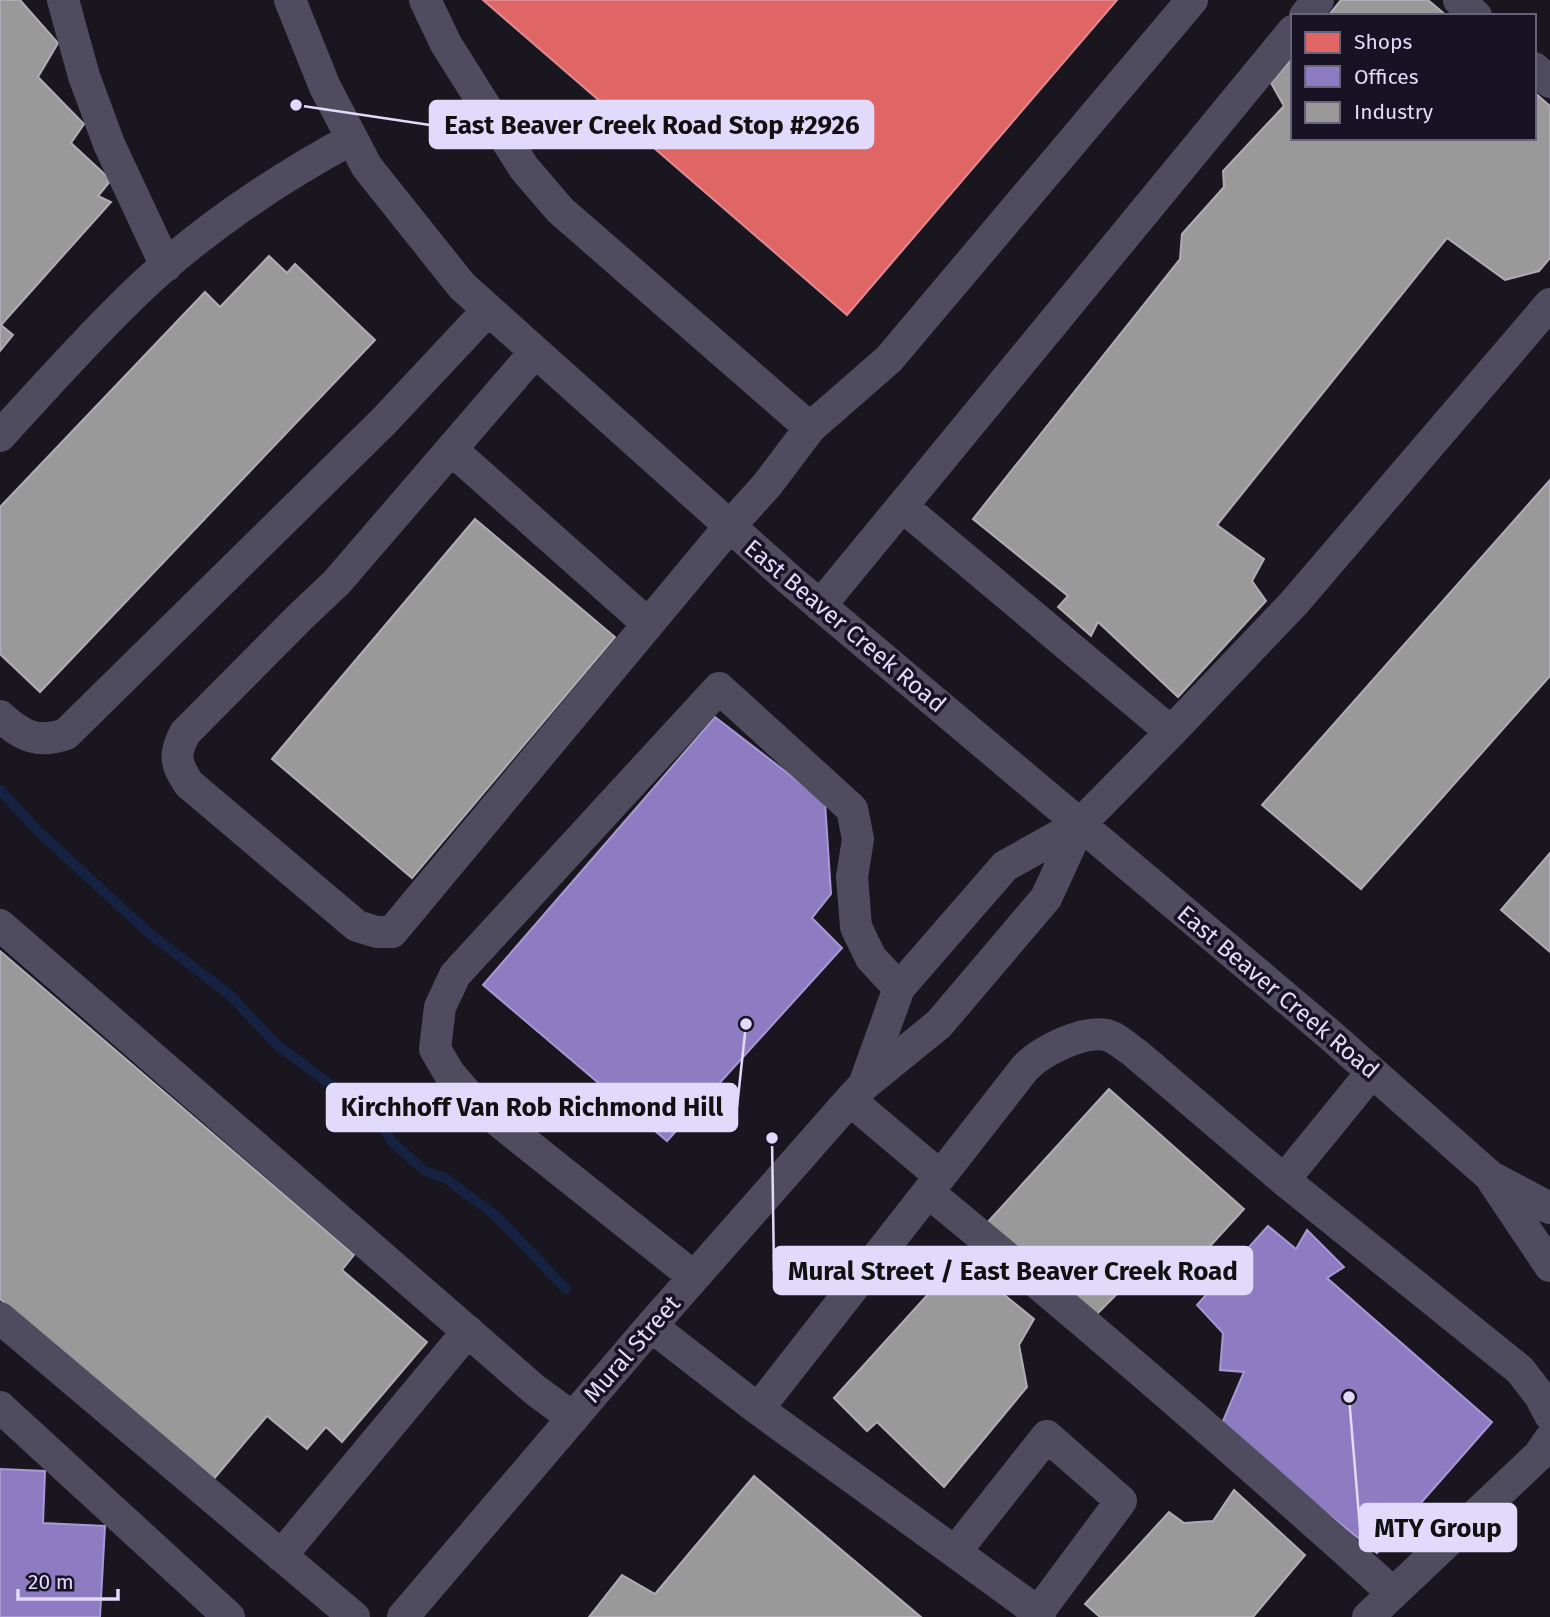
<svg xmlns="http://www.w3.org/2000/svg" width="1550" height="1617" viewBox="0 0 1550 1617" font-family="'Fira Sans',sans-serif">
  <rect width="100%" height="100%" fill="#191620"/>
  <path fill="#e06666" stroke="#e08992" stroke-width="2" d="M483 0H1117L847 315Z"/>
  <path fill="#8e7cc3" stroke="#a798d4" stroke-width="2" d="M715 717 825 802 831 894 812 918 842 948 667 1141 483 985Z
    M1268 1226 1296 1249 1307 1230 1344 1267 1327 1278 1492 1422 1377 1553 1220 1428 1244 1372 1220 1370 1223 1333 1197 1305Z
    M0 1469 45 1471 43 1523 105 1526 100 1617H0Z"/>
  <path fill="#999" stroke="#afacb6" stroke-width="2" d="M0 0H20L58 43 38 77 84 124 71 143 111 180 98 196 111 202 1 325 13 335 0 351Z
    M1341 0H1428L1447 16H1328Z
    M1293 57V138H1534V92L1550 106V258L1539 271 1505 280 1447 238 1217 525 1264 559 1252 581 1266 601 1178 697 1098 622 1091 636 1058 607 1068 596 973 519 1180 259 1182 234 1224 187 1223 171 1284 106 1271 83Z
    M269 256 287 273 295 264 375 340 40 692 0 654V507L205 292 220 307Z
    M1550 480V676L1361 889 1262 805Z
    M475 519 615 637 412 878 272 759Z
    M1550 853V952L1501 910Z
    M0 951 354 1255 342 1270 427 1342 342 1442 326 1427 307 1449 267 1416 212 1481 0 1299Z
    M1109 1089 1244 1209 1180 1279 1162 1259 1120 1266 1123 1288 1095 1316 986 1224Z
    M960 1259 1034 1319 1019 1345 1027 1387 944 1487 877 1422 867 1431 834 1398Z
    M754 1476 921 1617H589L622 1575 655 1594Z
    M1234 1490 1305 1555 1253 1617H1100L1085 1604 1169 1512 1184 1523 1213 1521Z"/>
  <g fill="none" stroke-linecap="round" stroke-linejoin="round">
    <path stroke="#152242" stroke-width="10" d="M0 790 38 831 150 934 230 995 276 1044 377 1119 394 1144 425 1171 445 1178 495 1215 566 1289"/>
    <path stroke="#4f4c5f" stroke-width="32" d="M63 0 84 76 109 144 166 266
      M290 0 325 87 367 167 462 286 790 580 1329 1034 1491 1177 1550 1208
      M425 0 446 44 524 168 560 210 810 428
      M1459 0 1476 16
      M1305 16 1318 0
      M1534 68 1550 82
      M535 352 337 582 299 618 185 733C173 756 176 764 189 784L357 926 377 932H392L729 527 767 485 810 428 889 359 1192 0
      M0 436C42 390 84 343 128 300 190 238 275 180 352 139
      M452 450 648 624
      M902 506 1171 732
      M820 606 1293 31
      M0 716C22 736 37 744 66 734L384 421 488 310
      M0 925 535 1390 573 1418
      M864 1085 899 988 1005 866 1080 824 1171 732 1294 603 1550 304
      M850 1100 940 1176
      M1284 1180 1372 1072
      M1493 1181 1550 1266
      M928 1192C1086 1322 1241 1456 1393 1593
      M694 1277 472 1100 449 1073 435 1049 440 1007 455 975 719 688 852 809 858 839 852 877 856 927 871 958 899 988
      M0 1318 354 1617
      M651 1326 758 1409 1025 1068C1041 1051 1083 1030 1106 1035 1116 1037 1126 1047 1135 1053L1284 1180 1520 1370 1540 1396 1550 1415
      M0 1407 229 1617
      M758 1409 1024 1602 1040 1617
      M955 1552 1047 1436 1121 1501 1037 1614
      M281 1556 468 1331
      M403 1617 651 1326 850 1100 864 1085 939 1024 1046 898 1080 824
      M1368 1617 1539 1455 1550 1439"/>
  </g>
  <g text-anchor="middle" stroke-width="7" stroke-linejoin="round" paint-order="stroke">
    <g font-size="24" fill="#e1dafa" stroke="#171224">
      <text transform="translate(845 626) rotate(40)" y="8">East Beaver Creek Road</text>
      <text transform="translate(1278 992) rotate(40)" y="8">East Beaver Creek Road</text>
      <text transform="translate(632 1349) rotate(-49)" y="8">Mural Street</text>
    </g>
  </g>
  <path fill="none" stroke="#e1dafa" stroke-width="2.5" d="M296 105L430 125M746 1024L737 1107M772 1138L774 1271M1349 1397L1360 1528"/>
  <g fill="#e1dafa" stroke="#171224" stroke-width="2.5">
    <circle cx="296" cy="105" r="7"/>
    <circle cx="746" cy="1024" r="7"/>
    <circle cx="772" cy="1138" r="7"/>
    <circle cx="1349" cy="1397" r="7"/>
  </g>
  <g fill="#e1dafa" stroke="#e1dafa" stroke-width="2.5">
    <rect x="430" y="101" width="443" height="47" rx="7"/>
    <rect x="327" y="1084" width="410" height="47" rx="7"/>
    <rect x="774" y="1247" width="478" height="47" rx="7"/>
    <rect x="1360" y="1504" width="156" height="47" rx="7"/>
  </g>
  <g font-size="26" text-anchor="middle" font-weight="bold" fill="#111">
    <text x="652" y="134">East Beaver Creek Road Stop #2926</text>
    <text x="532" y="1116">Kirchhoff Van Rob Richmond Hill</text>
    <text x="1013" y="1280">Mural Street / East Beaver Creek Road</text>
    <text x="1438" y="1537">MTY Group</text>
  </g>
  <rect x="1291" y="14" width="245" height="126" fill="#171224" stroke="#68627a" stroke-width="2"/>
  <rect x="1305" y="32" width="35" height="21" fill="#e06666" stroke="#68627a" stroke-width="2"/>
  <text x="1354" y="49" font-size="21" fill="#e1dafa">Shops</text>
  <rect x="1305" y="66" width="35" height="21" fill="#8e7cc3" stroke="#68627a" stroke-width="2"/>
  <text x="1354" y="84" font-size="21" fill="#e1dafa">Offices</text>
  <rect x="1305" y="102" width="35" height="21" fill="#999999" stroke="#68627a" stroke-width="2"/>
  <text x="1354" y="119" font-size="21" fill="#e1dafa">Industry</text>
  <path d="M18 1589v10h100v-10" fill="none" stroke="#e1dafa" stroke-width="3.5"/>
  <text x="28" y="1589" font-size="21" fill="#e1dafa" stroke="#171224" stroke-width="5" paint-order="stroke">20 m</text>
</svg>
